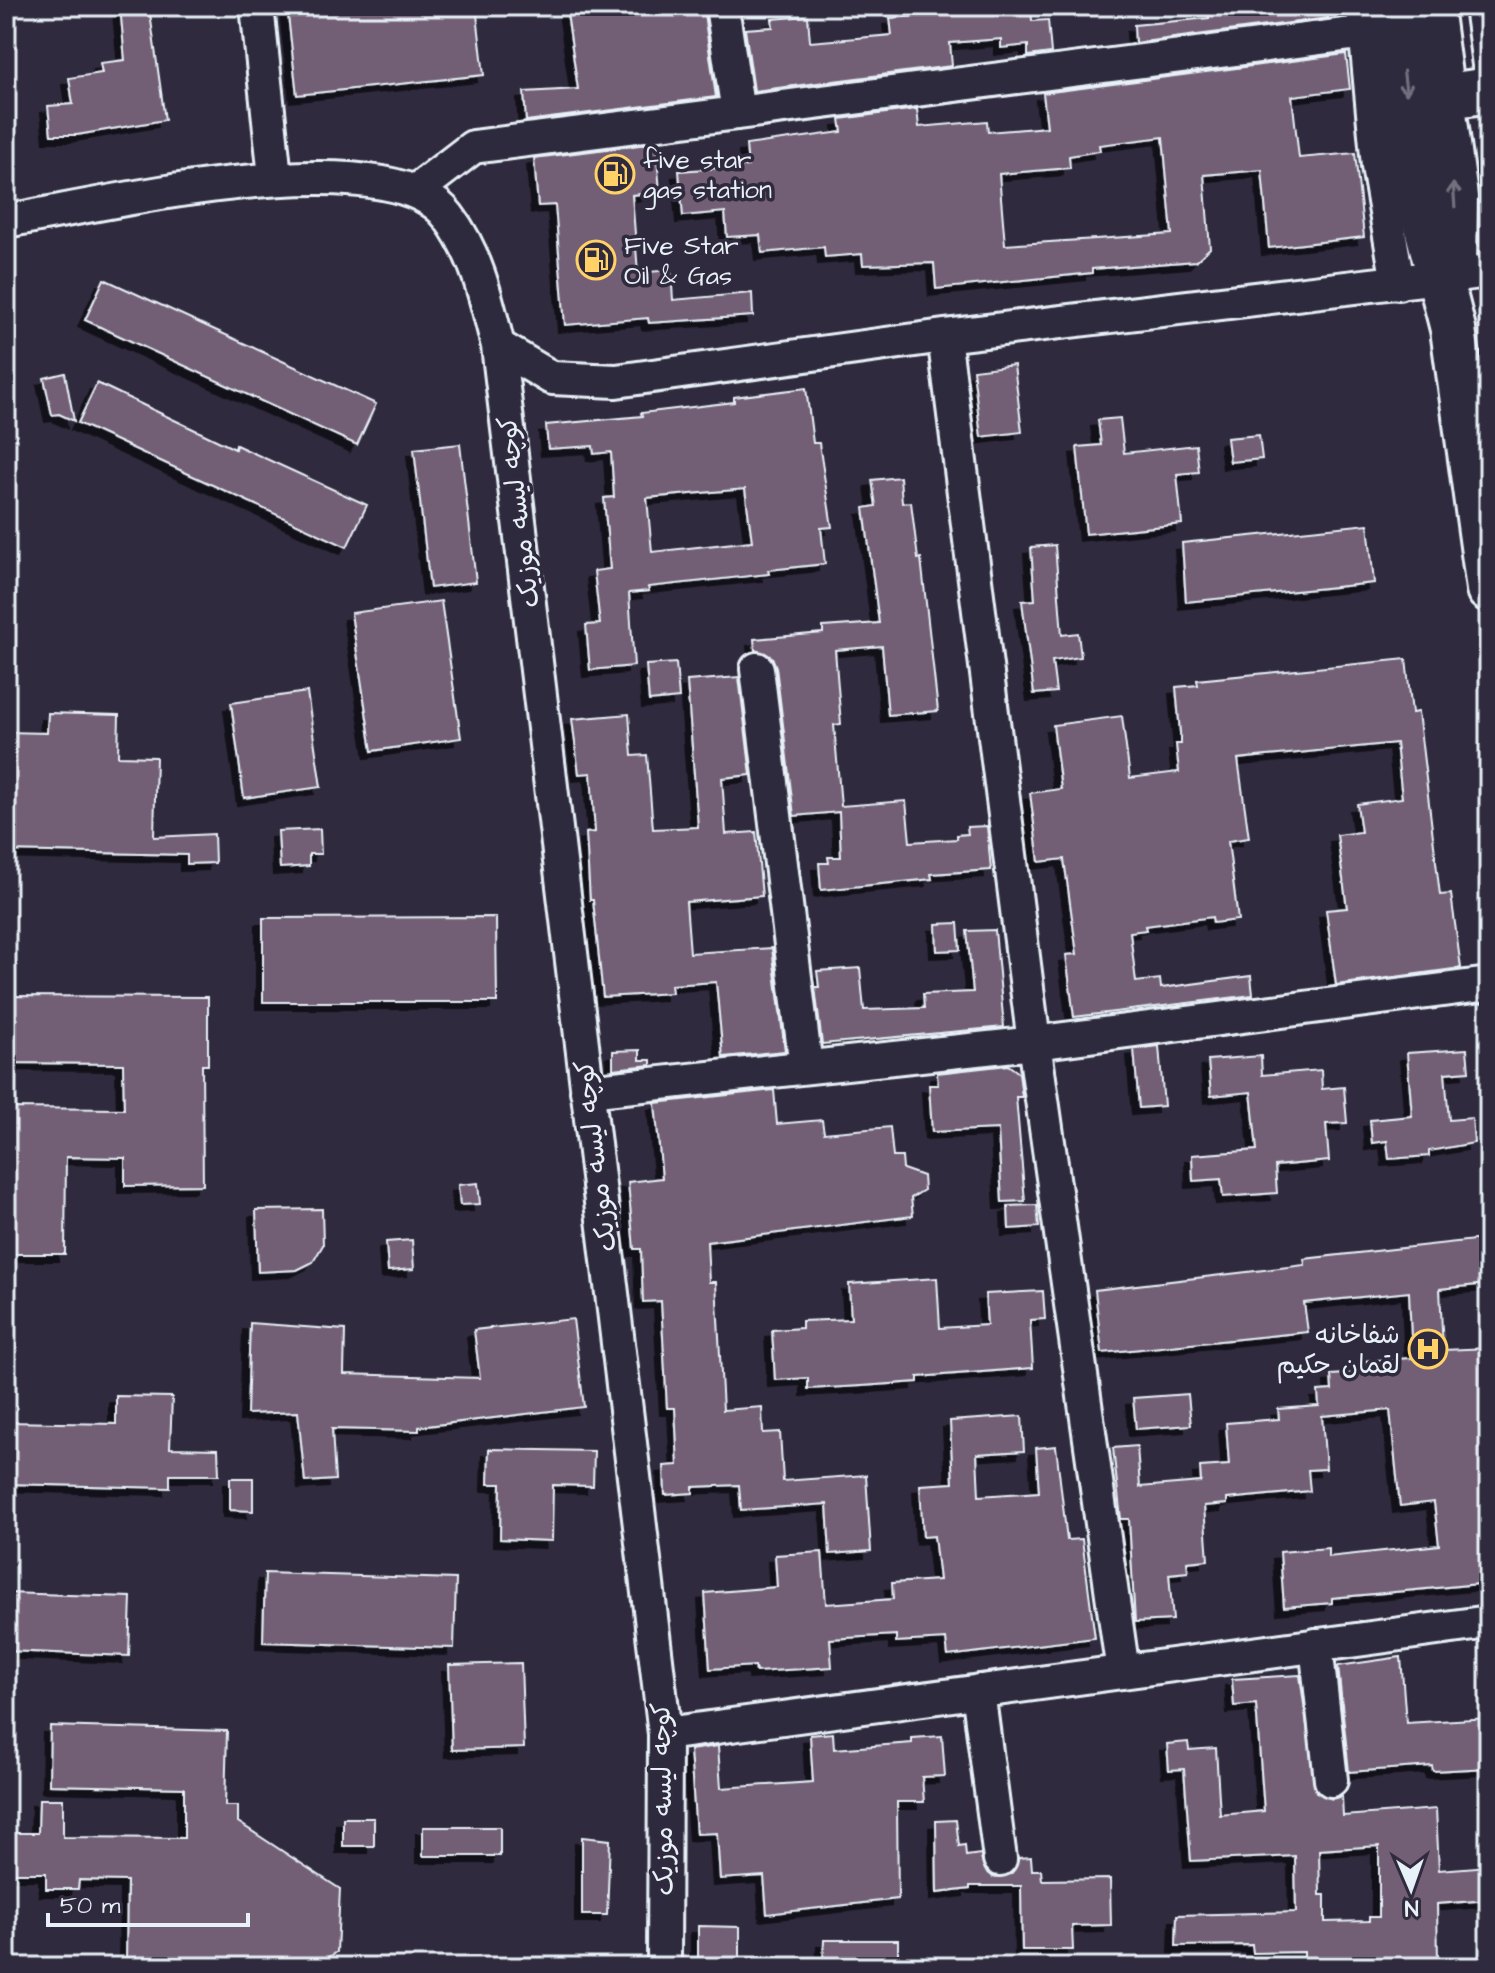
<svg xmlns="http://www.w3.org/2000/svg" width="1495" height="1973" viewBox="0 0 1495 1973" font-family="'Architects Daughter','Playpen Sans Arabic',sans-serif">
  <defs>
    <filter id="shadow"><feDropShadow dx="-7" dy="7" stdDeviation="0" flood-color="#0009"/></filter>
  </defs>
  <rect width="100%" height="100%" fill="#2f2a3d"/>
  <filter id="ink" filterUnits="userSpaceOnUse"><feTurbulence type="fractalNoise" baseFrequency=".0125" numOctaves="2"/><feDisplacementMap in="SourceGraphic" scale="16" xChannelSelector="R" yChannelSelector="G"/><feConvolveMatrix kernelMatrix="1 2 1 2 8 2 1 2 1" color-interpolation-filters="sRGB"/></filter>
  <g filter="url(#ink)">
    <path fill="#735e75" stroke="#e8f1f8" stroke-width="2" fill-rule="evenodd" filter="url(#shadow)" d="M120 6H149L165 120 77 135H51L48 106 73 104 69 78 102 73 100 63 125 60Z
      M287 6H476L484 75 297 95Z
      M566 6H703L716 97 526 121 524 92 578 89Z
      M971 6H1031L1032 21 1048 20 1051 53 1028 56V45L1001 48V39L950 43 952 66 754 91 745 29 773 27 772 19 808 16 810 42 892 35 890 18 971 12Z
      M1208 6H1327L1328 18 1135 43 1134 25 1209 18Z
      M1346 54 1350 89 1292 96 1299 158 1355 153 1364 237 1269 248 1262 170 1204 175 1210 248 1196 261 1092 269V273L936 289 934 263 863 265 862 254 825 257 824 247 762 253 760 235 727 237 725 212 683 216 679 171 748 166 746 145 842 132 840 119 917 109 919 127 987 121 988 132 1047 127 1043 93ZM1163 137 1172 234 1005 245 999 174 1070 168 1069 156 1100 151 1099 145Z
      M656 143 660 192 632 195 638 273 671 270 673 300 752 293 753 316 649 323 648 318 565 325 555 205 538 206 534 158Z
      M104 279 376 404 357 445 85 320Z
      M1014 365 1022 432 981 437 973 370Z
      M65 373 74 421 59 414 52 415 44 378Z
      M97 383 235 449 236 445 367 505 347 547 78 423Z
      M806 388 813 443H819L832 527 821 528 825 564 768 570 769 574 648 587 649 591 629 593 634 666 590 670 586 625 600 624 594 571 610 569 604 498 614 497 611 452 594 454 593 446 548 449 546 425 642 416 641 413 734 402V397ZM745 489 752 541 652 552 647 498Z
      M1120 418 1124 453 1196 445 1199 472 1177 474 1182 524 1086 534 1077 447 1101 445 1098 420Z
      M1259 435 1262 459 1230 462 1227 438Z
      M460 444 476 582 430 588 414 449Z
      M900 477 902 503 911 502 918 559 921 558 938 711 888 715 882 646 835 650 841 724 834 725 841 806 906 801 910 842 957 839V835L968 834 967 827 987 826 991 870 931 874 932 879 821 890 819 863H829L828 857H841L839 812 794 816 776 667 772 657 755 650 754 639 823 633V627L879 623 864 508 876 506 872 480Z
      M1368 524 1374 583 1186 602 1182 543Z
      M1055 545 1062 635 1078 633 1081 657 1052 661 1056 692 1034 694 1022 601 1035 600 1031 547Z
      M441 601 461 738 372 751 351 613Z
      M1406 659 1412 713 1418 712 1440 895 1451 894 1461 968 1336 985 1326 910 1347 908 1337 835 1361 832 1357 804 1402 798 1396 743 1238 759 1249 838 1228 841 1238 920 1213 923 1212 917 1145 926 1146 930 1130 932 1136 982 1160 979 1161 988 1251 976 1253 995 1074 1017 1066 955 1077 954 1064 859 1039 862 1030 793 1061 789 1053 725 1122 716 1130 778 1179 772 1176 744H1181L1176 687 1198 685 1197 680Z
      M676 663 679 698 649 701 646 665Z
      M739 677 751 775 722 778 726 834 756 832 762 896 686 902 690 953 772 948 785 1051 723 1057 716 982 671 985 672 993 603 997 593 900H590L586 833 595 832 591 773 579 774 572 719 629 714 632 756 647 755 653 829 698 827 687 681Z
      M307 692 321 787 244 798 231 703Z
      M48 713 119 715 118 756 156 757 154 837 214 834 215 863 187 864V855L6 851V732L47 733Z
      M320 829 321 854H309V866L280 868 278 831Z
      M496 917 497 1002H263V918Z
      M958 923 960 950 937 951 936 924Z
      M995 930 1004 1027 822 1044 815 987H819L817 971 860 968 864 1010 924 1008 923 994 973 992 967 931Z
      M6 996 208 997V1065H202L203 1185 125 1186V1158L66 1157 65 1254H6V1108L124 1109 123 1064 6 1063Z
      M1159 1046 1164 1106 1139 1108 1134 1049Z
      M1467 1049 1469 1071 1445 1073 1449 1120 1472 1118 1474 1143 1429 1151V1156L1389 1159 1387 1141 1372 1143 1370 1120 1412 1116 1407 1053Z
      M640 1050V1060H651V1065L613 1069V1051Z
      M1261 1056 1262 1075 1321 1070 1322 1089 1344 1087 1347 1123 1326 1124 1329 1161 1275 1166 1277 1193 1223 1197 1221 1179 1193 1181 1192 1155 1257 1150 1251 1092 1211 1096 1208 1060Z
      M1008 1065 1019 1073 1022 1097H1016L1025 1201 1002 1202 998 1129 932 1132 929 1085H938L937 1073Z
      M774 1090 777 1124 822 1120 824 1133 890 1127 893 1157H902L903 1169 923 1176 924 1190 911 1198 913 1216 707 1242 709 1282H716L723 1410 762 1407 763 1433 780 1432 783 1481 866 1475 871 1551 830 1554 827 1504 741 1510 739 1485 693 1487V1493L665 1495 664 1466 678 1465 675 1408H667L661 1301 643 1302 641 1249H634L628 1182 662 1178 655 1103Z
      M478 1183 480 1204 460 1205 458 1185Z
      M1037 1205 1039 1227 1009 1229 1008 1206Z
      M322 1209 323 1245 313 1262 297 1270 258 1272 256 1210Z
      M1483 1239 1487 1284 1440 1289 1443 1350 1489 1348V1583L1332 1598V1603L1284 1607 1280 1552 1328 1548V1557L1439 1545 1434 1502 1400 1506 1390 1410 1322 1416 1326 1469 1308 1470 1310 1491 1227 1499V1504L1204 1506 1208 1560 1187 1562 1188 1572 1169 1574 1173 1620 1135 1622 1129 1519H1121L1113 1448 1137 1446 1140 1487 1201 1482 1200 1467 1229 1465 1226 1423 1279 1419 1278 1409 1319 1406 1318 1391 1332 1390 1331 1375 1361 1373 1360 1361 1412 1358 1409 1292 1304 1303 1308 1332 1102 1353 1095 1290 1305 1265 1304 1259Z
      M412 1240 414 1269 388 1271 386 1242Z
      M937 1278 940 1328 987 1325 985 1294 1043 1291 1045 1319 1030 1320 1033 1368 918 1377V1382L862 1386 808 1389V1378L775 1380 772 1330 802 1328V1321L851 1319 849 1284Z
      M573 1319 584 1407 419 1427V1431L332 1429 335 1480 305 1482 298 1412 247 1414 250 1323 345 1330 344 1374 480 1378 474 1330Z
      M1188 1394 1191 1425 1136 1429 1133 1398Z
      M116 1396 172 1397 170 1448 218 1449 219 1475H170V1488L6 1484V1422L116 1424Z
      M1022 1416 1024 1451 977 1454 979 1496 1039 1492 1036 1448 1056 1446 1067 1540 1082 1539 1095 1638 948 1656 946 1639 896 1642V1635L830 1639 832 1667 756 1672 755 1666 710 1669 705 1593 777 1587 775 1555 822 1552 826 1604 893 1599 892 1583 939 1580 934 1536 923 1537 920 1485 953 1483 950 1421Z
      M489 1449 594 1451 593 1486 553 1485 552 1541 500 1539 501 1484H488Z
      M230 1478H253V1511L230 1510Z
      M265 1573 456 1579 454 1648 263 1642Z
      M6 1593 131 1597 129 1656 6 1651Z
      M1401 1657 1406 1723 1489 1718V1768L1433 1771 1432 1766 1349 1772 1338 1666Z
      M521 1663 524 1748 452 1750 449 1665Z
      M1300 1675 1316 1792 1332 1799 1342 1796 1343 1816 1436 1809 1439 1870 1489 1866V1900L1437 1904 1438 1961 1342 1962V1967H1304V1952L1253 1953 1252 1945 1176 1946 1177 1915 1296 1912 1295 1856 1191 1861 1184 1769 1169 1770 1167 1744 1188 1742 1189 1750 1216 1748 1220 1815 1264 1811 1256 1704 1234 1706 1232 1679ZM1379 1846V1917H1369V1921L1325 1922V1895H1320L1319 1850Z
      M50 1726 227 1731 225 1806H238V1822L340 1889 337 1952 313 1967H126L127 1881 79 1880 78 1889H46V1873H6V1833H38L39 1799H63V1837L184 1838V1788L49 1785Z
      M833 1733 834 1749 912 1743V1738L942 1736 945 1776 922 1777 924 1802H897L898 1899 767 1914 764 1876 720 1879 717 1833 696 1834 690 1750 718 1746 721 1788 813 1782 810 1735Z
      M343 1818H374V1846H343Z
      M956 1820 959 1846 965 1845 966 1856 980 1854 985 1870 993 1877 1011 1874 1019 1858 1031 1857 1032 1870H1041L1042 1880 1110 1879 1111 1925 1072 1926 1073 1950H1022L1021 1886H970V1889L937 1893 936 1821Z
      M423 1827H500V1856H423Z
      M582 1837 610 1840 607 1915H582Z
      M698 1926 740 1927V1967H698Z
      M824 1940H898V1967L823 1966Z"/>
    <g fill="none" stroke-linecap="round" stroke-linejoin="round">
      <g stroke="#e8f1f8" stroke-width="38">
        <path id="street" d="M257 6 275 177
          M722 6 738 113
          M1363 6 1378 166 1398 283
          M1481 6 1489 65
          M417 190 473 147 1367 32
          M6 221C98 206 387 135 448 216 477 254 487 301 498 346L665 1734 664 1967
          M944 336 1034 1043 1123 1672
          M498 346 552 378 616 381 944 336 1489 271
          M757 669 806 1067
          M587 1091 1034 1043 1489 984
          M1316 1645 1331 1780
          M978 1691 1000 1859
          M665 1734 1489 1622"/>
      </g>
      <g stroke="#e8f1f8" stroke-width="50">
        <path id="secondary" d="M1395 6 1420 200 1453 329 1489 589
          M1430 6 1455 197 1454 270
          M1442 97 1489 90"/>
      </g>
      <use href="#street" stroke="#2f2a3d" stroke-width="32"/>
      <use href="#secondary" stroke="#2f2a3d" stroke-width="44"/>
    </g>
    <defs><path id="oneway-shaft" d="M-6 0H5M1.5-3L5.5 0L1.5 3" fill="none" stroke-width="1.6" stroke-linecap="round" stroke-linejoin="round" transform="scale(2)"/></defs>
    <g stroke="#70707e">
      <use href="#oneway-shaft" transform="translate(1405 83) rotate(83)"/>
      <use href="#oneway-shaft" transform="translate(1454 195) rotate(-94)"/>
    </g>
  </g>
  <defs>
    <g id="fuel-ring" transform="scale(2)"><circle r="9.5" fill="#2f2a3d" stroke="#ffd166" stroke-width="1.5"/><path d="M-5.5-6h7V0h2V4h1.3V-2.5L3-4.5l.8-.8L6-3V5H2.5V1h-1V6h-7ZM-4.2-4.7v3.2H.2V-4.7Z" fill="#ffd166"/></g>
    <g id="hospital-ring" transform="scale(2)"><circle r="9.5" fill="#2f2a3d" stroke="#ffd166" stroke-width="1.5"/><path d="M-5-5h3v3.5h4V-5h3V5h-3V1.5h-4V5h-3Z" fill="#ffd166"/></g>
  </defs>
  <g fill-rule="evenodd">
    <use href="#fuel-ring" x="615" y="174"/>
    <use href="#fuel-ring" x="596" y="260"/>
    <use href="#hospital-ring" x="1428" y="1349"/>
  </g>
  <g text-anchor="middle" stroke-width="7" stroke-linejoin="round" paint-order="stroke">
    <g font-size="26" fill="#e8f1f8" stroke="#2f2a3d" text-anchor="start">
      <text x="643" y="168">five star<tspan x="643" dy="30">gas station</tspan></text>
      <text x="624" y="254">Five Star<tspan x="624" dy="30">Oil &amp; Gas</tspan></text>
      <text x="1400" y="1343" text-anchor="end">شفاخانه<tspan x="1400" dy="30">لقمان حکیم</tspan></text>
    </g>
    <g font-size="26" fill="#e8f1f8" stroke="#2f2a3d">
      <text transform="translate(518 512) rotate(-97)" y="9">کوچه لیسه موزیک</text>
      <text transform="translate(595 1156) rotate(-97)" y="9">کوچه لیسه موزیک</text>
      <text transform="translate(662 1799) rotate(-91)" y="9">کوچه لیسه موزیک</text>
    </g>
  </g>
  <rect width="1495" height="1973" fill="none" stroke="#2f2a3d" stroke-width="32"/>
  <rect x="16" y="16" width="1463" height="1941" fill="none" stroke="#e8f1f8" stroke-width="3" filter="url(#ink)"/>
  <g transform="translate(1411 1889) rotate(178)" stroke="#2f2a3d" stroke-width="6" paint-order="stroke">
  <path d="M0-6L14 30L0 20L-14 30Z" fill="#e8f1f8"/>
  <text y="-12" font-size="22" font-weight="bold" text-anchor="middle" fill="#e8f1f8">N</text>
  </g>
  <path d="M48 1913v12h200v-12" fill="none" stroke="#e8f1f8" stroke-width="4"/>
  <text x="60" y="1913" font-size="24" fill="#e8f1f8" stroke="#2f2a3d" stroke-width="6" paint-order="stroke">50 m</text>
</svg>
